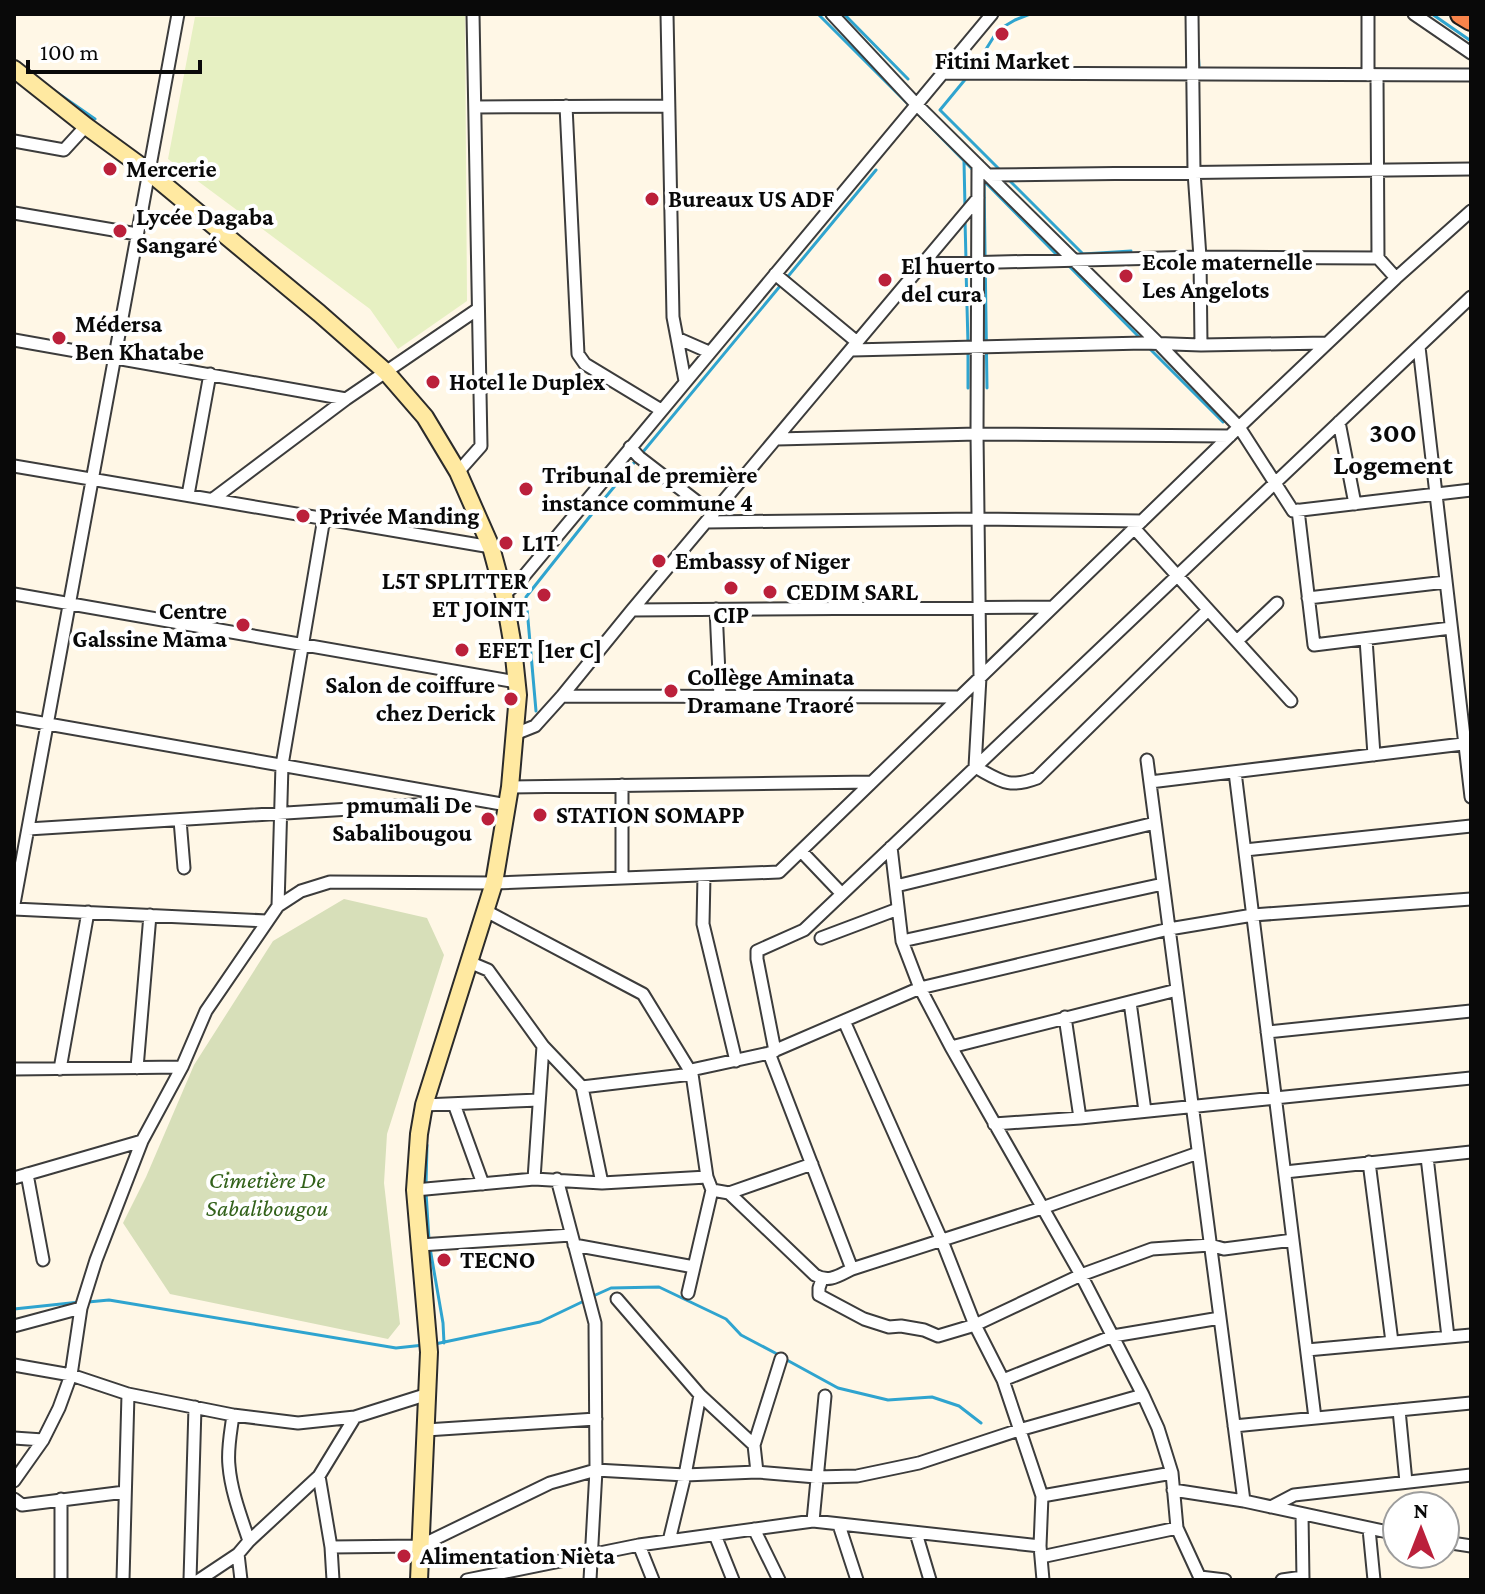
<svg xmlns="http://www.w3.org/2000/svg" width="1485" height="1594" viewBox="0 0 1485 1594" font-family="'Crimson Pro',serif">
  <rect width="100%" height="100%" fill="#fff7e6"/>
  <path fill="#d7dfb9" d="M344 899 427 918 444 955 387 1134 384 1183 400 1324 388 1339 170 1294 123 1223 146 1177 194 1065 273 941Z"/>
  <path fill="#e6f0c2" d="M465 14 467 301 398 349 370 309 168 159 195 17Z"/>
  <g fill="none" stroke-linecap="round" stroke-linejoin="round">
    <path stroke="#2fa4cf" stroke-width="3" d="M818 14 910 106
      M844 14 908 79
      M1432 14 1471 41
      M1198 50 1199 66
      M973 70 998 30 1015 20 1030 14
      M968 76 940 110 1002 172
      M49 87 95 119
      M916 112 975 172
      M964 161 965 208
      M1007 178 1083 254 1131 251
      M983 180 1059 257
      M984 181 987 388
      M965 220 966 260
      M1068 265 1141 339
      M966 268 968 344
      M1149 348 1223 422
      M968 352V388
      M536 711 526 597 595 510 876 170
      M426 1185 427 1145
      M426 1192 429 1240
      M430 1248 443 1323 444 1343
      M591 1297 611 1288 659 1287 726 1319 741 1335 779 1355
      M88 1302 109 1300 396 1348 424 1345
      M14 1309 80 1302
      M435 1344 540 1322 584 1301
      M785 1359 838 1388 888 1400 932 1397 959 1406 981 1423"/>
    <g stroke="#3c3c3c" stroke-width="15">
      <path id="street" d="M667 14 673 317 677 338 709 352
        M832 14 916 104 1159 344 1239 427 1293 511 1471 490
        M1192 14 1194 172 1200 257 1201 345
        M1368 14V75
        M1414 14 1471 53
        M944 73 1471 75
        M1377 75 1378 258 1396 278
        M566 106 578 354 585 364 661 410
        M475 107 668 106
        M14 141 64 150 86 126
        M978 165 977 434 980 677 975 767C1001 781 1008 789 1037 778L1208 610
        M988 175 1471 169
        M14 213 137 234
        M923 264 1200 257 1378 258
        M775 274 857 342
        M677 338 685 381
        M14 340 346 399
        M1419 347 1471 797
        M852 350 1144 343 1201 345 1327 343
        M1339 422 1355 504
        M777 439 977 434 1230 436
        M630 447 639 457 713 514
        M14 466 491 547
        M458 472 481 446 473 14
        M188 495 210 374
        M213 499 346 399 478 309
        M1298 510 1314 645 1451 628
        M706 522 978 519 1142 521
        M1134 528 1291 701
        M14 594 516 682
        M504 595 524 576 992 14
        M1308 598 1446 582
        M716 609 720 696
        M632 610 1053 607
        M1366 639 1374 755
        M1237 641 1277 603
        M562 696 959 697
        M14 718 507 805
        M515 734 535 726 562 696 632 610 978 198
        M1147 760 1244 1501
        M1235 772 1315 1418
        M1150 782 1471 743
        M622 785V878
        M510 787 872 782
        M180 820 184 868
        M28 829 462 802
        M891 847 902 941 920 988 951 1047 1081 1275 1143 1395 1158 1428 1172 1473 1177 1528 1201 1580
        M1245 850 1471 826
        M801 851 842 894
        M704 875 703 924 736 1061
        M896 886 1155 823
        M14 904 178 14
        M278 906 301 891 330 882 494 883 779 872 1239 427 1396 278 1471 211
        M14 909 267 921
        M486 911 643 994 692 1074 707 1177 712 1190 729 1193 815 1275C829 1283 838 1276 852 1269L1042 1208 1198 1153
        M821 938 898 909
        M902 941 1163 884
        M469 962 488 970 543 1046 582 1087 602 1183
        M1130 1002 1145 1111
        M1065 1017 1080 1118
        M844 1021 942 1241 975 1325 1003 1380 1042 1496 1040 1546 1043 1580
        M1267 1032 1471 1011
        M951 1047 1177 990
        M775 1051 757 959V951L804 930 1471 297
        M769 1053 852 1269
        M137 1068 150 915
        M14 1069 182 1067
        M60 1069 88 912
        M691 1070 769 1053 920 988 1169 929 1253 915 1471 899
        M582 1087 692 1074
        M454 1104 483 1184
        M424 1105 539 1100
        M994 1124 1080 1118 1471 1078
        M1427 1157 1448 1337
        M1369 1162 1392 1342
        M1285 1172 1471 1152
        M27 1174 43 1260
        M14 1178 142 1141
        M534 1179 543 1046
        M557 1179 595 1323 596 1470 590 1580
        M415 1190 534 1179 602 1183 707 1177
        M729 1193 812 1164
        M420 1245 571 1235
        M574 1245 694 1267
        M822 1279 819 1288V1295L864 1319 889 1327 901 1326 924 1330 938 1336 975 1325 1081 1275 1152 1249 1210 1245 1224 1249 1293 1240
        M688 1293 712 1190
        M617 1299 700 1395 754 1445
        M14 1326 81 1308
        M1307 1350 1471 1335
        M14 1365 71 1375 128 1394 233 1415 298 1423 355 1417
        M1003 1380 1113 1336 1220 1318
        M1399 1410 1406 1482
        M233 1415C231 1431 227 1449 229 1466 231 1491 241 1517 249 1541
        M1234 1426 1471 1403
        M426 1430 596 1419
        M14 1438 43 1440
        M757 1472 754 1445 781 1359
        M319 1476 331 1547 333 1580
        M14 1481 43 1440 59 1408 71 1375 81 1308 96 1260 142 1141 182 1067 206 1011 278 906 282 765 324 518
        M1173 1490 1244 1501 1397 1534
        M1042 1496 1172 1473
        M14 1499 22 1505 125 1492
        M61 1499V1580
        M1271 1507 1294 1495 1471 1475
        M1302 1514 1303 1580
        M813 1521 825 1396
        M839 1525 857 1580
        M754 1529 779 1580
        M1369 1529 1374 1580
        M916 1533 930 1580
        M715 1535 733 1580
        M669 1541 685 1475 700 1395
        M1445 1542 1471 1546
        M639 1545 653 1580
        M331 1547 420 1546 550 1483 596 1470 685 1475 757 1472 816 1477 857 1476 919 1463 1019 1430 1143 1395
        M238 1554 241 1580
        M1041 1557 1177 1528
        M1200 1577 1225 1580
        M123 1580 128 1394
        M190 1580 195 1407
        M199 1580 238 1554 249 1541 319 1476 355 1417 428 1394
        M467 1580 639 1545 813 1521 1040 1546
        M1282 1580 1303 1577"/>
    </g>
    <g stroke="#2b2b2b" stroke-width="20">
      <path id="secondary" d="M14 69 86 126 149 172 319 313 386 372 425 417 458 472 491 547 504 595 513 647 518 695 510 787 494 883 424 1105 419 1134 415 1190 429 1352 419 1580"/>
    </g>
    <g stroke="#1a1a1a" stroke-width="24">
      <path id="highway" d="M1461 14 1471 20"/>
    </g>
    <use href="#street" stroke="#fff" stroke-width="11"/>
    <use href="#secondary" stroke="#ffe9a1" stroke-width="16"/>
    <use href="#highway" stroke="#f8844b" stroke-width="20"/>
  </g>
  <g fill="#bb203b" stroke="#fff" stroke-width="3">
    <circle cx="1002" cy="34" r="8"/>
    <circle cx="110" cy="169" r="8"/>
    <circle cx="652" cy="199" r="8"/>
    <circle cx="120" cy="231" r="8"/>
    <circle cx="1126" cy="276" r="8"/>
    <circle cx="885" cy="280" r="8"/>
    <circle cx="59" cy="338" r="8"/>
    <circle cx="433" cy="382" r="8"/>
    <circle cx="526" cy="489" r="8"/>
    <circle cx="303" cy="516" r="8"/>
    <circle cx="506" cy="543" r="8"/>
    <circle cx="659" cy="561" r="8"/>
    <circle cx="731" cy="588" r="8"/>
    <circle cx="770" cy="592" r="8"/>
    <circle cx="544" cy="595" r="8"/>
    <circle cx="243" cy="625" r="8"/>
    <circle cx="462" cy="650" r="8"/>
    <circle cx="671" cy="691" r="8"/>
    <circle cx="511" cy="699" r="8"/>
    <circle cx="540" cy="815" r="8"/>
    <circle cx="488" cy="819" r="8"/>
    <circle cx="444" cy="1260" r="8"/>
    <circle cx="404" cy="1556" r="8"/>
  </g>
  <g text-anchor="middle" stroke-width="8" stroke-linejoin="round" paint-order="stroke">
    <g font-size="24" font-weight="bold" fill="#090909" stroke="#fff" text-anchor="start">
      <text x="1002" y="69" text-anchor="middle">Fitini Market</text>
      <text x="126" y="177">Mercerie</text>
      <text x="668" y="207">Bureaux US ADF</text>
      <text x="136" y="225">Lycée Dagaba<tspan x="136" dy="28">Sangaré</tspan></text>
      <text x="1142" y="270">Ecole maternelle<tspan x="1142" dy="28">Les Angelots</tspan></text>
      <text x="901" y="274">El huerto<tspan x="901" dy="28">del cura</tspan></text>
      <text x="75" y="332">Médersa<tspan x="75" dy="28">Ben Khatabe</tspan></text>
      <text x="449" y="390">Hotel le Duplex</text>
      <text x="542" y="483">Tribunal de première<tspan x="542" dy="28">instance commune 4</tspan></text>
      <text x="319" y="524">Privée Manding</text>
      <text x="522" y="551">L1T</text>
      <text x="675" y="569">Embassy of Niger</text>
      <text x="528" y="589" text-anchor="end">L5T SPLITTER<tspan x="528" dy="28">ET JOINT</tspan></text>
      <text x="786" y="600">CEDIM SARL</text>
      <text x="227" y="619" text-anchor="end">Centre<tspan x="227" dy="28">Galssine Mama</tspan></text>
      <text x="731" y="623" text-anchor="middle">CIP</text>
      <text x="478" y="658">EFET [1er C]</text>
      <text x="687" y="685">Collège Aminata<tspan x="687" dy="28">Dramane Traoré</tspan></text>
      <text x="495" y="693" text-anchor="end">Salon de coiffure<tspan x="495" dy="28">chez Derick</tspan></text>
      <text x="472" y="813" text-anchor="end">pmumali De<tspan x="472" dy="28">Sabalibougou</tspan></text>
      <text x="556" y="823">STATION SOMAPP</text>
      <text x="460" y="1268">TECNO</text>
      <text x="420" y="1564">Alimentation Nièta</text>
    </g>
    <g font-size="24" font-style="italic" fill="#32611a" stroke="#fff">
      <text x="267" y="1188">Cimetière De<tspan x="267" dy="28">Sabalibougou</tspan></text>
    </g>
    <g font-size="28" font-weight="bold" fill="#090909" stroke="#fff">
      <text x="1393" y="442">300<tspan x="1393" dy="32">Logement</tspan></text>
    </g>
  </g>
  <rect width="1485" height="1594" fill="none" stroke="#090909" stroke-width="32"/>
  <g transform="translate(1421 1530)"><circle r="38" fill="#ffffff" stroke="#9d9d9d" stroke-width="2"/>
  <path d="M0-6L14 30L0 20L-14 30Z" fill="#bb203b"/>
  <text y="-12" font-size="22" font-weight="bold" text-anchor="middle" fill="#090909">N</text>
  </g>
  <path d="M28 60v12h172v-12" fill="none" stroke="#090909" stroke-width="4"/>
  <text x="40" y="60" font-size="24" fill="#090909" stroke="#ffffff" stroke-width="6" paint-order="stroke">100 m</text>
</svg>
